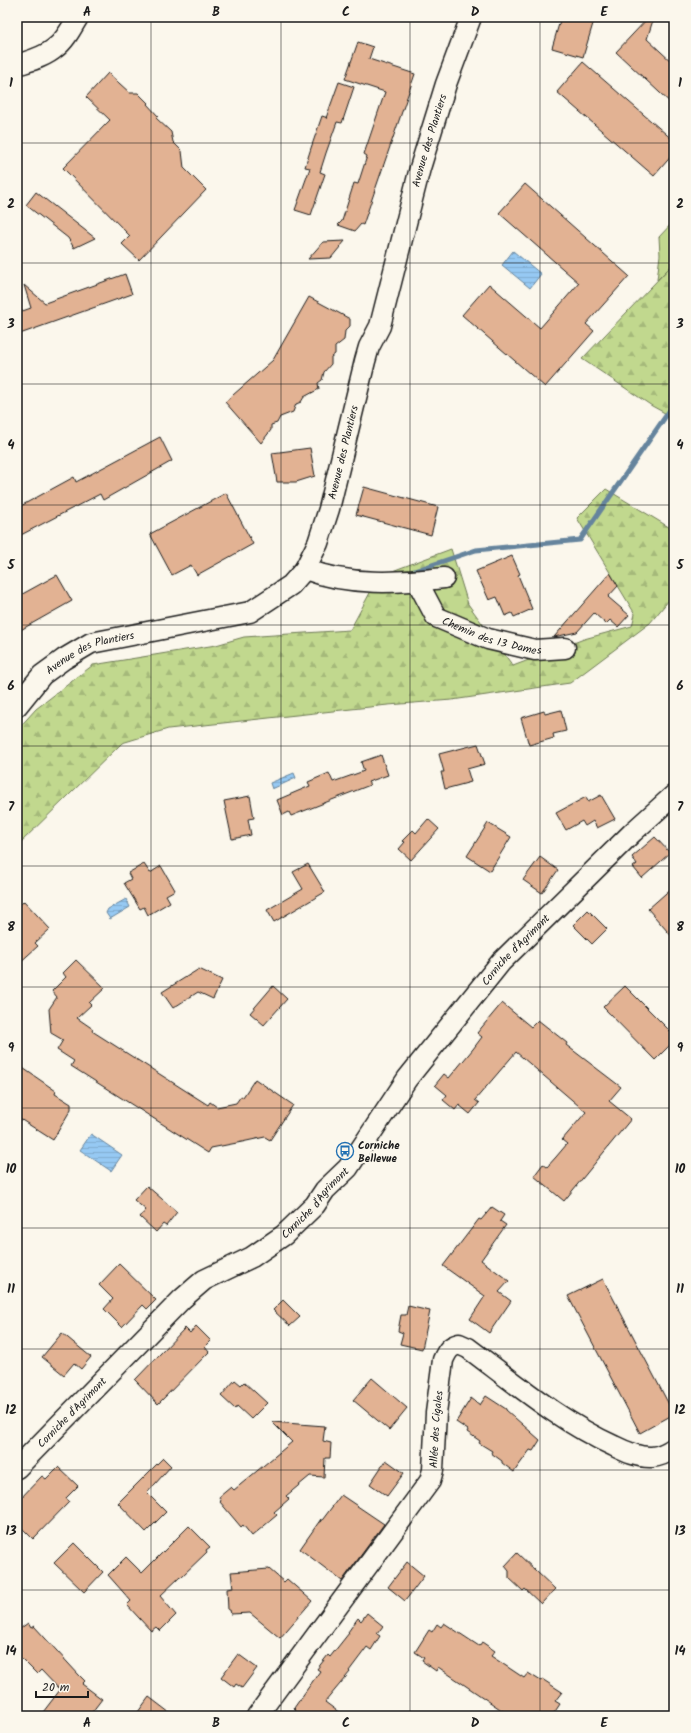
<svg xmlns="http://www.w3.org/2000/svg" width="691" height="1733" viewBox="0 0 691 1733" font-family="Kalam,sans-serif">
  <defs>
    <pattern id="forest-firs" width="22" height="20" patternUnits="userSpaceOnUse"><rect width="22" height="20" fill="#c1d88e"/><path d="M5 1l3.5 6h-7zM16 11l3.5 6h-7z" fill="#a5b97a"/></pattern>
    <pattern id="water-rules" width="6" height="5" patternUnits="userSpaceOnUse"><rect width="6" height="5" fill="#96c9f3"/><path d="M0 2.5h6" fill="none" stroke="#81acd0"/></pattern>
  </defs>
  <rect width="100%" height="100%" fill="#fbf7ec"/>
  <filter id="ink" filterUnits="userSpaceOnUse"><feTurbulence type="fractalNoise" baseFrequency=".025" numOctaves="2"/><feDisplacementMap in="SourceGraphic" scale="8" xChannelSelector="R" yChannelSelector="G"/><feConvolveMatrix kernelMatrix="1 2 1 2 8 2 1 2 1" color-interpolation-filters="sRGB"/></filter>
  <g filter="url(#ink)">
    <path fill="#c1d88e" stroke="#6e7a55" d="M674 221V263L657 280 660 255 659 237Z"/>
    <path fill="url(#forest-firs)" stroke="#6e7a55" d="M674 263V418L652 406 582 359Z
      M606 489 672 529 674 527V594L650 623 570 683 452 700 388 705 168 729 122 743 17 846V730L36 709 93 665 216 645 244 637 350 630 379 576 451 549 468 604 513 666 584 639 632 626 635 614 577 518Z"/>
    <path fill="url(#water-rules)" stroke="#65849d" d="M513 251 541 274 530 288 502 265Z
      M294 773 296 778 272 789 270 783Z
      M126 899 130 907 110 919 106 913 108 909Z
      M91 1134 122 1155 111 1171 80 1150Z"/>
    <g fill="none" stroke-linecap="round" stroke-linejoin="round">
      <path stroke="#65849d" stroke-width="5" d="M411 572 476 550 580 540 670 410 674 389"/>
    </g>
    <path fill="#e2b293" stroke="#1c1c1c" d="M561 17H595L583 57 552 48Z
      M649 17H654L647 39 674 64V106L616 52Z
      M358 42 373 47 369 59 415 74 363 225 361 224 355 231 338 225 342 221 354 183 358 184 367 156 364 154 385 92 345 79Z
      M583 62 674 141V153L654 176 557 92Z
      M108 73 130 93H138L148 103 147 104 158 116 156 118 171 132 173 142 182 151 184 168 206 190 139 260 122 244 130 236 63 168 110 120 86 97Z
      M339 82 354 87 342 123 337 122 326 153 320 172 325 174 311 215 295 210 310 168 305 167 311 148 322 116 328 118H326Z
      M525 184 629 276 586 324 594 331 545 387 462 315 489 284 540 328 579 283 499 213Z
      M36 192 95 238 74 248 68 238 26 205Z
      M345 241 331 258 308 259 323 242Z
      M125 274 132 294 17 335V313L31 308 24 285 45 303Z
      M309 297 350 319V326L345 331 344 340 335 347V354L331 357V364L324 372 322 380 318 383 319 389 304 397 301 402 296 404 293 412 280 417 277 423 271 425V430L261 443 225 402 273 360Z
      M160 437 172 461 103 500 100 494 17 537V508L74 477 76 482Z
      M310 448 315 476 296 482H277L272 453Z
      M364 487 438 507 431 535 356 515Z
      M226 493 253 544 197 575 191 565 172 575 150 534Z
      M512 556 520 574 518 575 532 609 514 617 512 613 505 616 497 597 489 600 476 571Z
      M610 573 618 586 608 597 629 615 618 627 610 620 606 624 594 613 577 632 554 637Z
      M57 575 72 601 17 632V597Z
      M561 710 566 731 553 734 554 738 529 745 521 718 544 711 545 714Z
      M478 744 485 764 467 769 471 782 445 789 441 772H444L439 754Z
      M381 755 388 775 368 782 370 785 291 816 289 812 283 815 277 800 310 786 308 782 329 773 333 782 364 771 361 762Z
      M601 795 615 819 597 828 593 821 585 826 582 821 566 830 556 813 586 797 588 802Z
      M250 796 254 818 248 819 251 835 232 839 224 801Z
      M428 819 439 829 411 860 399 849 405 842 402 841 413 830 416 833Z
      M488 823 511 837 490 871 467 856Z
      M655 837 670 853 642 878 633 867 637 864 632 857Z
      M540 857 558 870 542 893 523 880Z
      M144 864 150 873 161 866 175 890 166 895 170 902 148 915 144 907 140 909 124 883 131 879 128 873Z
      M308 864 325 892 274 922 267 910 303 889 293 872Z
      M674 886V939L648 909Z
      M24 901 50 929 35 943 38 946 17 965V908Z
      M588 910 607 929 592 944 573 925Z
      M76 960 105 988 89 1003 91 1005 77 1018 93 1029 92 1031 208 1105 210 1102 217 1107 236 1103 241 1096 243 1097 255 1079 293 1105 270 1140 265 1137 242 1142 211 1148 208 1153 71 1066 74 1061 57 1050 63 1040 51 1033 49 1009 57 997 52 991 66 977 63 973Z
      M199 969 222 980 213 999 198 992 173 1008 162 992Z
      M273 986 287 999 264 1025 250 1013Z
      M625 986 674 1035V1041L655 1060 603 1007Z
      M502 1003 531 1027 538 1020 567 1043 566 1045 621 1087 609 1101 631 1119 564 1201 534 1176 543 1164 547 1167 556 1157 567 1144 562 1140 586 1112 516 1052 475 1100 479 1103 470 1114 459 1105 455 1110 443 1100 447 1095 435 1085 444 1074 449 1078 473 1049 482 1037 477 1033Z
      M17 1064 56 1091 55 1094 71 1104V1109L53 1140 17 1117Z
      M147 1186 177 1212 166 1226 163 1224 156 1232 140 1217 146 1210 134 1200Z
      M492 1207 504 1215 500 1221 506 1225 481 1260 509 1281 499 1292 511 1301 489 1333 470 1319 485 1296 443 1266 479 1219 481 1220Z
      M119 1264 156 1300 147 1309 143 1305 122 1327 104 1309 113 1299 99 1285Z
      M603 1279 674 1414 640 1433 568 1296Z
      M283 1300 300 1317 290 1326 273 1310Z
      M408 1306 430 1311 422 1349 400 1344 403 1333 398 1331 401 1315H406Z
      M196 1326 211 1341 205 1347 209 1352 158 1404 135 1380 185 1328 190 1333Z
      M62 1333 91 1357 81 1369 74 1363 64 1375 42 1357Z
      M372 1378 407 1408 389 1430 353 1400Z
      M235 1380 241 1385 244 1382 267 1403 251 1419 237 1406 235 1409 221 1396Z
      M486 1396 506 1409V1410L540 1440 533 1451 530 1450 514 1472 502 1463V1461L491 1453 492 1451 479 1443 480 1441 467 1432 468 1430 456 1422 471 1398 480 1405Z
      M272 1422 325 1426 323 1441 331 1443 330 1458H325L324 1477 310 1476 286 1496 289 1499 274 1512 277 1515 252 1536 243 1525 241 1527 220 1502 221 1501 219 1497 231 1487 234 1490 292 1442Z
      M163 1458 171 1466 147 1493 166 1512 146 1532 118 1503Z
      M386 1460 404 1473 387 1496 370 1484Z
      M58 1467 78 1486 66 1498 69 1502 33 1539 17 1523V1502L42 1476 46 1479Z
      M341 1495 384 1524 342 1581 300 1549 321 1519 320 1523Z
      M189 1526 210 1547 206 1550 207 1552 181 1577H180L160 1596 176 1615 160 1631 156 1627 151 1631 127 1605 131 1601 108 1575 126 1557 142 1573Z
      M74 1543 103 1572 84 1592 54 1563Z
      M517 1553 555 1589 541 1604 525 1589 523 1591 509 1578V1571L505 1566Z
      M407 1562 424 1576 405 1601 388 1587Z
      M269 1569 284 1582 287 1579 312 1601 280 1638 250 1613 231 1614 230 1610H228L227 1589 233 1588 231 1572Z
      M367 1613 383 1626 377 1634 380 1636 371 1650 367 1647 349 1671 350 1672 325 1702 344 1716H292L296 1710 294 1708 320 1671 317 1669 328 1655 330 1657 349 1633 348 1632 358 1618 361 1621Z
      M28 1623 31 1628 34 1626 79 1675 85 1681 82 1684 102 1699 89 1716H40L60 1690 41 1670 37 1674 17 1654V1631Z
      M444 1623 479 1646 482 1642 495 1651 491 1656 524 1678 528 1673 541 1681 542 1679 562 1692 555 1701 560 1704 552 1716H500L503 1711 438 1667 436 1671 422 1661 424 1658 415 1652 429 1630 432 1632 437 1624 441 1627Z
      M238 1654 257 1668 242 1688 236 1684 234 1687 221 1677Z
      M149 1697 174 1716H135Z"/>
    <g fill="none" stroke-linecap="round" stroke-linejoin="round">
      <g stroke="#1c1c1c" stroke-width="23">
        <g id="minor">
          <path d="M17 65C29 61 45 57 55 48 65 41 72 27 78 17"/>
          <path d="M305 569C349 586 398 583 444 578"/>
          <path id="s1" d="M417 581 436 617 488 639 535 650 565 648"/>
          <path id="s2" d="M17 706 42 675 64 659 91 643 250 612 291 585 305 569 318 543 329 509 365 361 369 347 380 326 420 168 446 84 471 17"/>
          <path id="s3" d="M17 1468 182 1299 204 1280 252 1257 284 1235 315 1205 325 1190 348 1168 407 1079 501 962 633 832 674 795"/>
          <path id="s4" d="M257 1716 430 1481 433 1470 436 1413 443 1360C447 1351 450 1346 459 1344L468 1348C515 1383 561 1422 614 1446 626 1452 639 1458 652 1457 661 1456 667 1453 674 1448"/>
        </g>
      </g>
      <use href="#minor" stroke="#fbf7ec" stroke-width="20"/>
    </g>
  </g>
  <path fill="none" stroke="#1c1c1c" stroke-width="1" stroke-opacity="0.55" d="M151 17V1716M281 17V1716M410 17V1716M540 17V1716M17 143H674M17 263H674M17 384H674M17 505H674M17 625H674M17 746H674M17 866H674M17 987H674M17 1108H674M17 1228H674M17 1349H674M17 1470H674M17 1590H674"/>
  <defs>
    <g id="bus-ring" transform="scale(0.9)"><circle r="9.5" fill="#fbf7ec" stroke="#1f6fb2" stroke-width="1.5"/><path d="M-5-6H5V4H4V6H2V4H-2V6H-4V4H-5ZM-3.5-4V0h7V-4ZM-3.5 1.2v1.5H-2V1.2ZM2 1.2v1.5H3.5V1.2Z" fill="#1f6fb2"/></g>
  </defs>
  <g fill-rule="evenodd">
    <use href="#bus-ring" x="345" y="1151"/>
  </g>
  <g text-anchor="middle" stroke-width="4" stroke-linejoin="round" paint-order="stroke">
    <g font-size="11" fill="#1c1c1c" stroke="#fbf7ec">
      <text dy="4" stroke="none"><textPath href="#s2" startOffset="778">Avenue des Plantiers</textPath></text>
      <text dy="4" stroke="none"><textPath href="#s2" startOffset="454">Avenue des Plantiers</textPath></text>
      <text dy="4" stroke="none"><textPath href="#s1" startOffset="100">Chemin des 13 Dames</textPath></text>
      <text dy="4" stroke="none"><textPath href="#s2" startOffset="94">Avenue des Plantiers</textPath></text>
      <text dy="4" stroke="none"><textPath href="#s3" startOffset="726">Corniche d'Agrimont</textPath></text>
      <text dy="4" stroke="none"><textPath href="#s3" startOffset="402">Corniche d'Agrimont</textPath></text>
      <text dy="4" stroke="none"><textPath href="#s3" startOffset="78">Corniche d'Agrimont</textPath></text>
      <text dy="4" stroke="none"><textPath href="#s4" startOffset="344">Allée des Cigales</textPath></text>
    </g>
    <g font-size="11" font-weight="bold" fill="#1c1c1c" stroke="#fbf7ec" text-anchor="start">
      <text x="358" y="1149">Corniche<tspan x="358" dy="13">Bellevue</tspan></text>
    </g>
  </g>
  <rect width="691" height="1733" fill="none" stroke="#fbf7ec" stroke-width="44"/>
  <path d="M36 1691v6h52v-6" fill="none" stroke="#1c1c1c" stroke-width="2"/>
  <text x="42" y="1691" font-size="12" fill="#1c1c1c" stroke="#fbf7ec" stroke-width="3" paint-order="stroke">20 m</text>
  <rect x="22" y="22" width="647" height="1689" fill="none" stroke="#1c1c1c" stroke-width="1.5"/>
  <g font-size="13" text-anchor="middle" font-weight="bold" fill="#1c1c1c">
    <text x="87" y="16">A</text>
    <text x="216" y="16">B</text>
    <text x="346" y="16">C</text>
    <text x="475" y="16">D</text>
    <text x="604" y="16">E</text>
    <text x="11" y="87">1</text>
    <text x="680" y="87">1</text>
    <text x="11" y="208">2</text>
    <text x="680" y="208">2</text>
    <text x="11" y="328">3</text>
    <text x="680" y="328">3</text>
    <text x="11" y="449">4</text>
    <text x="680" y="449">4</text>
    <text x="11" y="569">5</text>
    <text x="680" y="569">5</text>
    <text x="11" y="690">6</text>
    <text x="680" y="690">6</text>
    <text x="11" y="811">7</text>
    <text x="680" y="811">7</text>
    <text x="11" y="931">8</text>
    <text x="680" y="931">8</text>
    <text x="11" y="1052">9</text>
    <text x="680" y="1052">9</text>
    <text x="11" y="1173">10</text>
    <text x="680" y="1173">10</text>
    <text x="11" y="1293">11</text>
    <text x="680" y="1293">11</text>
    <text x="11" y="1414">12</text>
    <text x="680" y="1414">12</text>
    <text x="11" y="1535">13</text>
    <text x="680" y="1535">13</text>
    <text x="11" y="1655">14</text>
    <text x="680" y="1655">14</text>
    <text x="87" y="1727">A</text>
    <text x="216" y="1727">B</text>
    <text x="346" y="1727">C</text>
    <text x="475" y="1727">D</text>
    <text x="604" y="1727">E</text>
  </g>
</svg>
